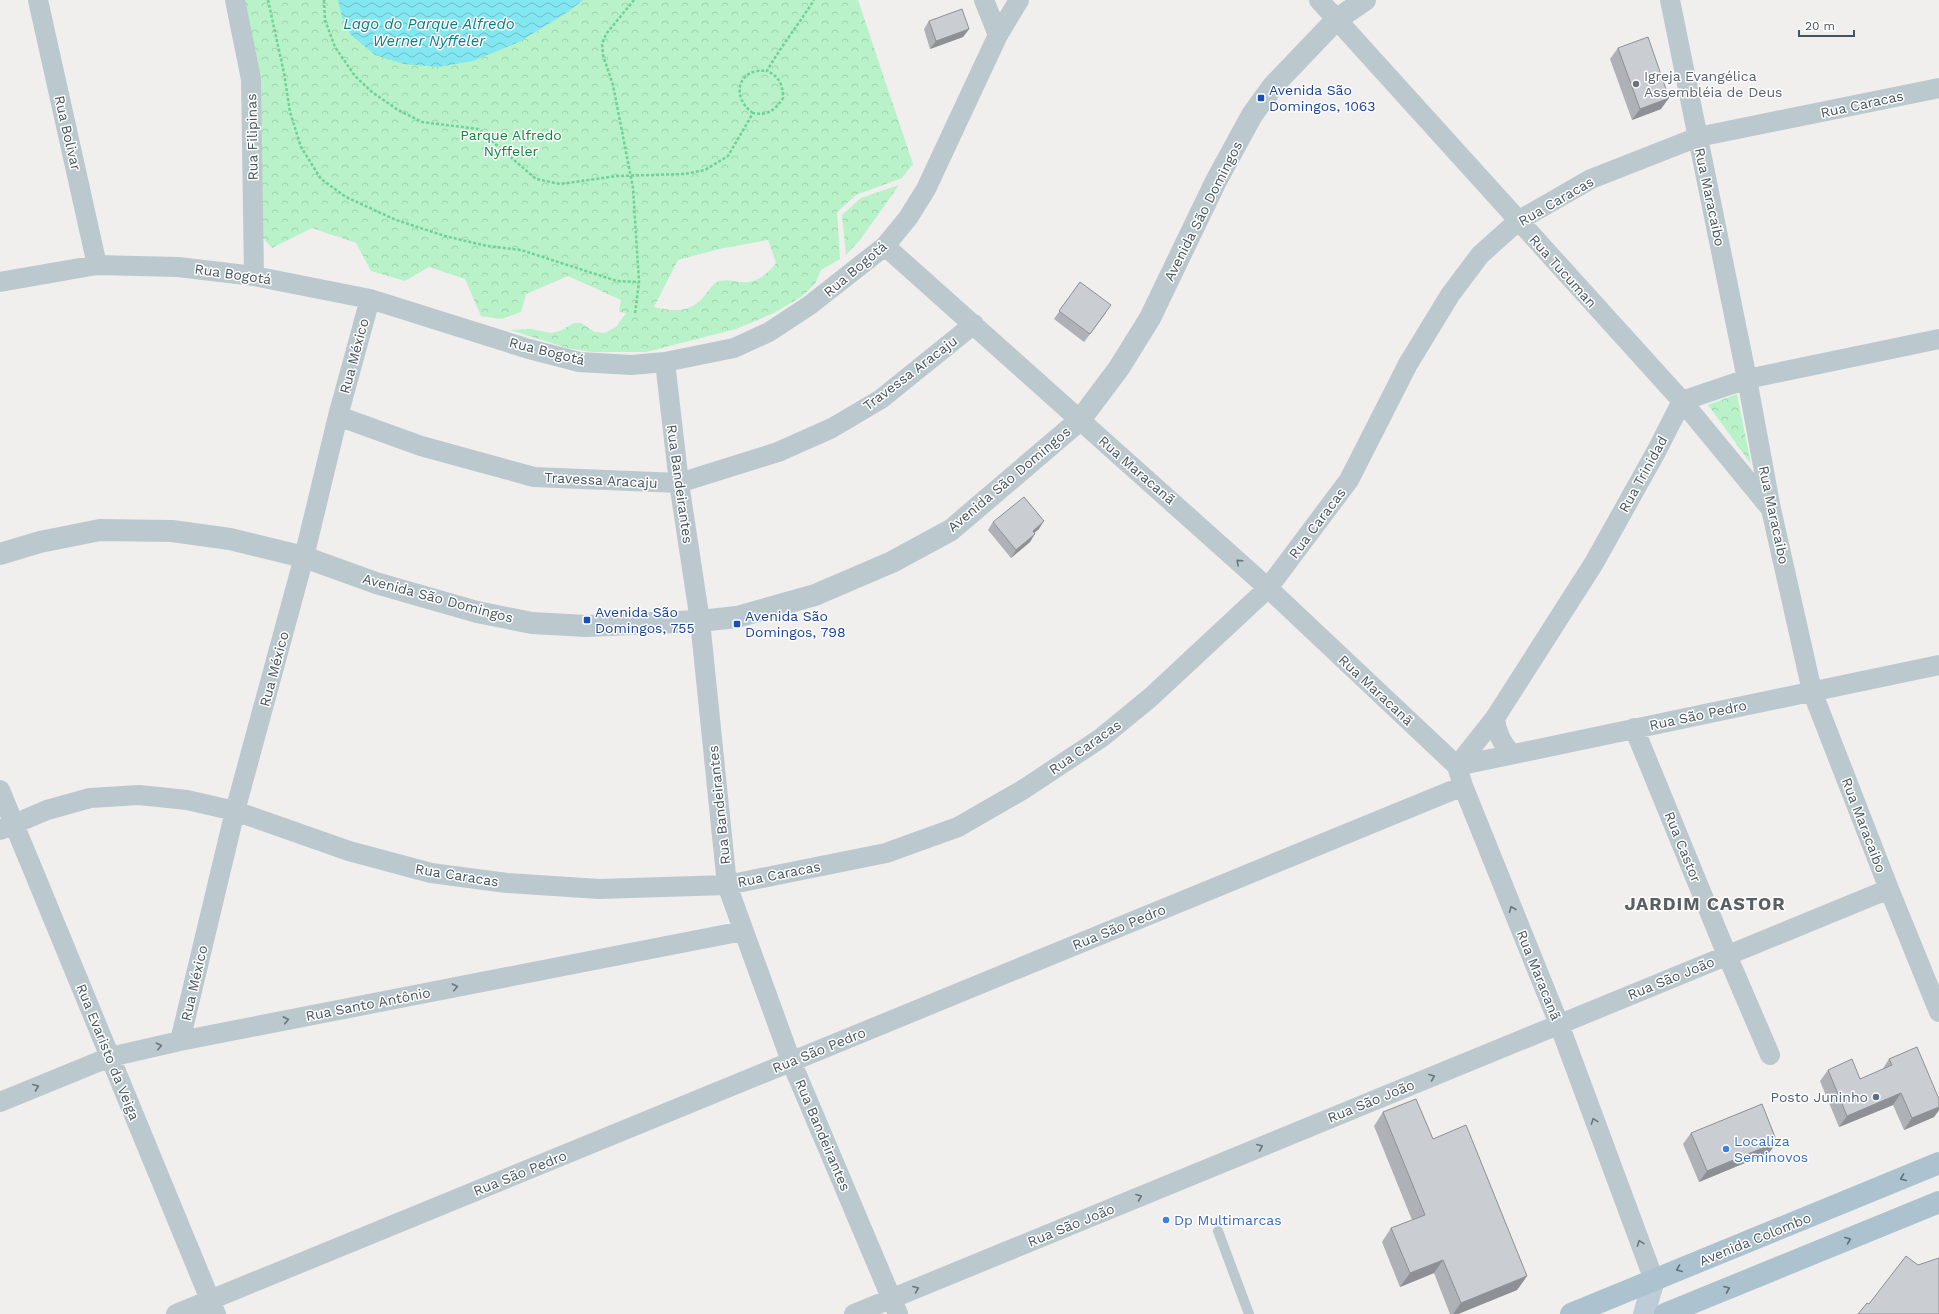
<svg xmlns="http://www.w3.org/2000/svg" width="1939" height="1314" viewBox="0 0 1939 1314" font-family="'Work Sans',sans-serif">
  <defs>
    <pattern id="forest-crowns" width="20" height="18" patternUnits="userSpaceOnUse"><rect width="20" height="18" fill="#b9f2c8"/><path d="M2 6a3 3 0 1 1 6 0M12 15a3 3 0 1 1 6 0" fill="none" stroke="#a0d1ae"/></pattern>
    <pattern id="water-waves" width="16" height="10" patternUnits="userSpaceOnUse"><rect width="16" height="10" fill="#83e7f1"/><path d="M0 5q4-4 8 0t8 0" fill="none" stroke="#6dbec6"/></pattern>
  </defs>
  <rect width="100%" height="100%" fill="#f1eeee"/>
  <path fill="url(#forest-crowns)" fill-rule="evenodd" d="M244 0H858L913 164 902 178 856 195 837 212 840 259 821 270 815 284 801 297 774 313 736 329 646 352H592L567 348 510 330 531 329 551 333 560 331 574 323H581L595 332 605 333 616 327 626 313 619 312 621 300 568 276 526 294 521 312 502 319 481 316 465 279 429 267 405 281 371 271 356 243 312 228 272 248 263 238ZM768 240 776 263C766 275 757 284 740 282 733 281 726 279 719 281 713 283 710 289 706 294 691 313 676 312 654 307L678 260 719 249Z
    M899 185 860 240 846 255 842 215 861 198Z
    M1737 394 1751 464 1708 405Z"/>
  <path fill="url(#water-waves)" d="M338 0H583L568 12 519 42 473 61 439 67 404 64 375 55 351 35 342 17Z"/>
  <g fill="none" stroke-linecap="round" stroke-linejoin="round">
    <path stroke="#6fd295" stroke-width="2.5" stroke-dasharray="3 2" stroke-linecap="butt" d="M268 0 284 73 290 112 301 147 321 179 346 197 396 220 445 236 487 246 521 250 617 281 639 282
      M324 0 325 20 335 47 355 76 372 92 398 110 422 122 478 129 536 179 560 184 617 176 685 174 705 170 728 156 753 113C768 116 775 110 783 98 783 85 779 76 767 71 781 46 799 24 814 0
      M634 0 606 34 602 44 603 55 613 85 633 188 639 282 635 314
      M753 113C730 97 738 67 767 71"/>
    <path stroke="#bbc8ce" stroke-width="10" d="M1218 1231 1249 1314"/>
    <path stroke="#bbc8ce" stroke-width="20" d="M38 0 97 265
      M235 0 251 79 254 276
      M984 0 998 35
      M1319 0 1682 401 1771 509
      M1670 0 1747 379 1771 509 1812 691 1889 889 1939 1012
      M885 246 1268 588 1457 766 1463 786 1559 1024 1654 1280
      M0 282 97 265 178 267 254 276 370 299 529 349 579 362 631 365 665 362 734 348 769 332 810 305 885 246 908 218 926 189 998 35 1019 0
      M665 362 679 483 700 621 727 885 791 1061 898 1314
      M338 416 421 446 534 477 679 483 778 452 832 428 881 399 974 324
      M1495 718C1496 733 1502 742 1511 754
      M1634 728 1727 955 1770 1055
      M1457 766 1495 718 1594 563 1656 452 1682 401 1747 379 1939 339
      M1457 766 1939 665
      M0 790 216 1314
      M0 830 47 810 90 798 139 795 187 800 235 811 349 851 431 873 507 883 599 889 727 885 886 853 958 827 1024 789 1101 738 1151 697 1268 588 1349 480 1408 364 1450 295 1480 255 1518 221 1591 179 1698 137 1939 88
      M180 1041 235 811 304 557 338 416 370 299
      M0 1102 110 1057 180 1041 743 931
      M176 1314 1463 786
      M854 1314 1889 889"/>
    <path stroke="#bbc8ce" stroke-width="22" d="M0 554 40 542 100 530 172 531 230 539 304 557 376 583 477 612 532 623 586 626 700 621 737 617 815 595 892 562 951 530 1080 420 1119 368 1150 318 1216 181 1252 115 1273 86 1336 20 1365 0"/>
    <path stroke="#bdccd6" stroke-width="22" d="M1644 1314 1654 1280"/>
    <path stroke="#acc2cf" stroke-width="22" d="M1571 1314 1939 1163
      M1665 1314 1939 1202"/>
  </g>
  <path fill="#aeb1b5" d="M929 21 969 29 963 37 930 49 924 29Z
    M1618 48 1661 109 1632 120 1610 59Z
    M1080 282 1106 313 1084 342 1054 319Z
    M993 522 1039 529 1034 533 1030 542 1011 558 988 530Z
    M1889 1059 1939 1099V1110L1934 1117 1904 1130 1893 1105 1839 1127 1820 1081 1828 1070 1860 1079 1882 1070Z
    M1383 1112 1433 1139 1527 1276 1517 1290 1458 1314H1450L1434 1273 1400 1287 1382 1242 1391 1228 1412 1220 1374 1126Z
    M1691 1133 1769 1153 1699 1182 1683 1144Z"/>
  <path fill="#8d9094" d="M969 29 963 37 930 49 936 41Z
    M1669 98 1661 109 1632 120 1640 109Z
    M1044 521 1039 529 1027 539 1033 531Z
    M1035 534 1030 542 1011 558 1016 550Z
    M1901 1093 1893 1105 1839 1127 1847 1116Z
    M1939 1107V1110L1934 1117 1904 1130 1912 1118Z
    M1777 1142 1769 1153 1699 1182 1707 1171Z
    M1443 1260 1434 1273 1400 1287 1410 1273Z
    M1527 1276 1517 1290 1458 1314H1453L1461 1303Z"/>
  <path fill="#caced3" stroke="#8d9094" d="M962 9 969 29 936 41 929 21Z
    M1648 37 1669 98 1640 109 1618 48Z
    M1080 282 1111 305 1090 334 1059 311Z
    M1024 497 1044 521 1033 531 1035 534 1016 550 993 522Z
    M1917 1047 1939 1099V1107L1912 1118 1901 1093 1847 1116 1828 1070 1852 1059 1860 1079 1892 1065 1889 1059Z
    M1416 1099 1433 1139 1466 1125 1527 1276 1461 1303 1443 1260 1410 1273 1391 1228 1425 1215 1383 1112Z
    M1762 1104 1777 1142 1707 1171 1691 1133Z
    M1906 1256 1918 1265 1939 1258V1314H1858L1867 1303 1869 1304Z"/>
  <defs><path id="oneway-chevron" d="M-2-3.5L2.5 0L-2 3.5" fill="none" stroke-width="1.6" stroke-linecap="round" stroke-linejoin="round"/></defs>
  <g stroke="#68777f">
    <use href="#oneway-chevron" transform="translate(1239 562) rotate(-138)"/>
    <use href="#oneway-chevron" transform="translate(1512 909) rotate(-112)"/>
    <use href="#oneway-chevron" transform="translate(455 987) rotate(-11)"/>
    <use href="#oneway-chevron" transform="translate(286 1020) rotate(-11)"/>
    <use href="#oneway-chevron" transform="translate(159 1046) rotate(-13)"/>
    <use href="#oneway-chevron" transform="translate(1432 1077) rotate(-22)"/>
    <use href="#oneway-chevron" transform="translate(36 1087) rotate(-22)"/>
    <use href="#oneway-chevron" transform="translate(1594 1121) rotate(-110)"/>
    <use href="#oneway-chevron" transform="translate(1260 1147) rotate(-22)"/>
    <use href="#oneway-chevron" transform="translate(1139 1197) rotate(-22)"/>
    <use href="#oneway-chevron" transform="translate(1640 1243) rotate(-111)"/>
    <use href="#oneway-chevron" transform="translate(916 1289) rotate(-22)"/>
  </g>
  <g stroke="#5f707a">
    <use href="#oneway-chevron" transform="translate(1903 1178) rotate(158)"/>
    <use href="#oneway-chevron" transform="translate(1848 1240) rotate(-22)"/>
    <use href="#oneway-chevron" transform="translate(1679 1269) rotate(158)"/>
    <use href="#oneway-chevron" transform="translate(1727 1289) rotate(-22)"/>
  </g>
  <circle fill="#6b7280" stroke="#fff" stroke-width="1.5" cx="1636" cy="84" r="4"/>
  <g fill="#1a4fb4" stroke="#fff" stroke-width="1.5">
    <rect x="1257" y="94" width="8" height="8" rx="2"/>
    <rect x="583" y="616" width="8" height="8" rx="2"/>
    <rect x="733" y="620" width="8" height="8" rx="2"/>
  </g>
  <circle fill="#5c6f8a" stroke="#fff" stroke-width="1.5" cx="1876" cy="1097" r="4"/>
  <g fill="#3f7fe0" stroke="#fff" stroke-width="1.5">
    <circle cx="1726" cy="1149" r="4"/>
    <circle cx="1166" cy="1220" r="4"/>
  </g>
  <g text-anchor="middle" stroke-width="3" stroke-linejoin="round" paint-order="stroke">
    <g font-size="14" fill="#5b616d" stroke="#fff" text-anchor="start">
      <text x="1644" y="81">Igreja Evangélica<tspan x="1644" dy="16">Assembléia de Deus</tspan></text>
    </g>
    <g font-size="14" fill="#164399" stroke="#fff" text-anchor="start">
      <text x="1269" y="95">Avenida São<tspan x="1269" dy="16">Domingos, 1063</tspan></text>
      <text x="595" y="617">Avenida São<tspan x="595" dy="16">Domingos, 755</tspan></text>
      <text x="745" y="621">Avenida São<tspan x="745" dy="16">Domingos, 798</tspan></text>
    </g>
    <g font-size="14" fill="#45545d" stroke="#fff">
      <text transform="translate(1862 104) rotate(-12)" y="5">Rua Caracas</text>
      <text transform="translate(68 133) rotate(77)" y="5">Rua Bolivar</text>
      <text transform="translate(252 137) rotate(-91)" y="5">Rua Filipinas</text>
      <text transform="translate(1710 197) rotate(78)" y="5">Rua Maracaibo</text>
      <text transform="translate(1556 201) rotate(-30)" y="5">Rua Caracas</text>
      <text transform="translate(1203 211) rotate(-63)" y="5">Avenida São Domingos</text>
      <text transform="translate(855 269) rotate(-40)" y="5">Rua Bogotá</text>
      <text transform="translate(1563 271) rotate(48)" y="5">Rua Tucuman</text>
      <text transform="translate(233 274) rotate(8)" y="5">Rua Bogotá</text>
      <text transform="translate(547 351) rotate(14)" y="5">Rua Bogotá</text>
      <text transform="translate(354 356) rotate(-75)" y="5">Rua México</text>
      <text transform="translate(910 373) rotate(-37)" y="5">Travessa Aracaju</text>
      <text transform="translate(1137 470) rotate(41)" y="5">Rua Maracanã</text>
      <text transform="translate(1643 474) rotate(-61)" y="5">Rua Trinidad</text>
      <text transform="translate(1009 479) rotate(-40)" y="5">Avenida São Domingos</text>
      <text transform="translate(601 480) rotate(3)" y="5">Travessa Aracaju</text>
      <text transform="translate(680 484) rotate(82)" y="5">Rua Bandeirantes</text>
      <text transform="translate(1774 515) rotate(78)" y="5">Rua Maracaibo</text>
      <text transform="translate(1317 523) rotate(-53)" y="5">Rua Caracas</text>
      <text transform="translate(438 598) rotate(15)" y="5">Avenida São Domingos</text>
      <text transform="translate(274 669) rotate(-75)" y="5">Rua México</text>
      <text transform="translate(1376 690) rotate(43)" y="5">Rua Maracanã</text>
      <text transform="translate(1698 715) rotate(-12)" y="5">Rua São Pedro</text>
      <text transform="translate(1085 747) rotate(-35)" y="5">Rua Caracas</text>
      <text transform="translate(719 805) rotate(-96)" y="5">Rua Bandeirantes</text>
      <text transform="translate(1864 825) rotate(69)" y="5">Rua Maracaibo</text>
      <text transform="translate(1683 847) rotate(68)" y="5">Rua Castor</text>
      <text transform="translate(779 874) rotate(-11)" y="5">Rua Caracas</text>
      <text transform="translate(457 875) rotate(9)" y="5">Rua Caracas</text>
      <text transform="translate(1119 927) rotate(-22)" y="5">Rua São Pedro</text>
      <text transform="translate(1539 975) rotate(68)" y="5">Rua Maracanã</text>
      <text transform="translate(1671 978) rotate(-22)" y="5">Rua São João</text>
      <text transform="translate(194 983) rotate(-77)" y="5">Rua México</text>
      <text transform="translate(368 1004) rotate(-11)" y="5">Rua Santo Antônio</text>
      <text transform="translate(819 1050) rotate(-22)" y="5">Rua São Pedro</text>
      <text transform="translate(108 1052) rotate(68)" y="5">Rua Evaristo da Veiga</text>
      <text transform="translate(1371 1101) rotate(-22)" y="5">Rua São João</text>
      <text transform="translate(823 1135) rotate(67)" y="5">Rua Bandeirantes</text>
      <text transform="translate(520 1173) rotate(-22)" y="5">Rua São Pedro</text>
      <text transform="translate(1071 1225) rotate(-22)" y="5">Rua São João</text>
      <text transform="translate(1755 1239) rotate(-22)" y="5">Avenida Colombo</text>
    </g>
    <g font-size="14" fill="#11833c" stroke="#fff">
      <text x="511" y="140">Parque Alfredo<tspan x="511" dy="16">Nyffeler</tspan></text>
    </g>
    <g font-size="14" fill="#4e5e75" stroke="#fff" text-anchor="end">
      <text x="1868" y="1102">Posto Juninho</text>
    </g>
    <g font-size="14" fill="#366cbe" stroke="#fff" text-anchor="start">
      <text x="1734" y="1146">Localiza<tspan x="1734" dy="16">Seminovos</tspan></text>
      <text x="1174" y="1225">Dp Multimarcas</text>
    </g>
    <g font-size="15" font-style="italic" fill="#067d89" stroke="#fff">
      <text x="429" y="29">Lago do Parque Alfredo<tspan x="429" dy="17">Werner Nyffeler</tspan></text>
    </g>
    <g font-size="18" font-weight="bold" letter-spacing="1" fill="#5a5f63" stroke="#fff">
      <text x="1705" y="910">JARDIM CASTOR</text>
    </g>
  </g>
  <path d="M1799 30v6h55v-6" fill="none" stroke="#45545d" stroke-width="2"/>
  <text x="1805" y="30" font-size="12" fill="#45545d" stroke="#ffffff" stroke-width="3" paint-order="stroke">20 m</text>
</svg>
